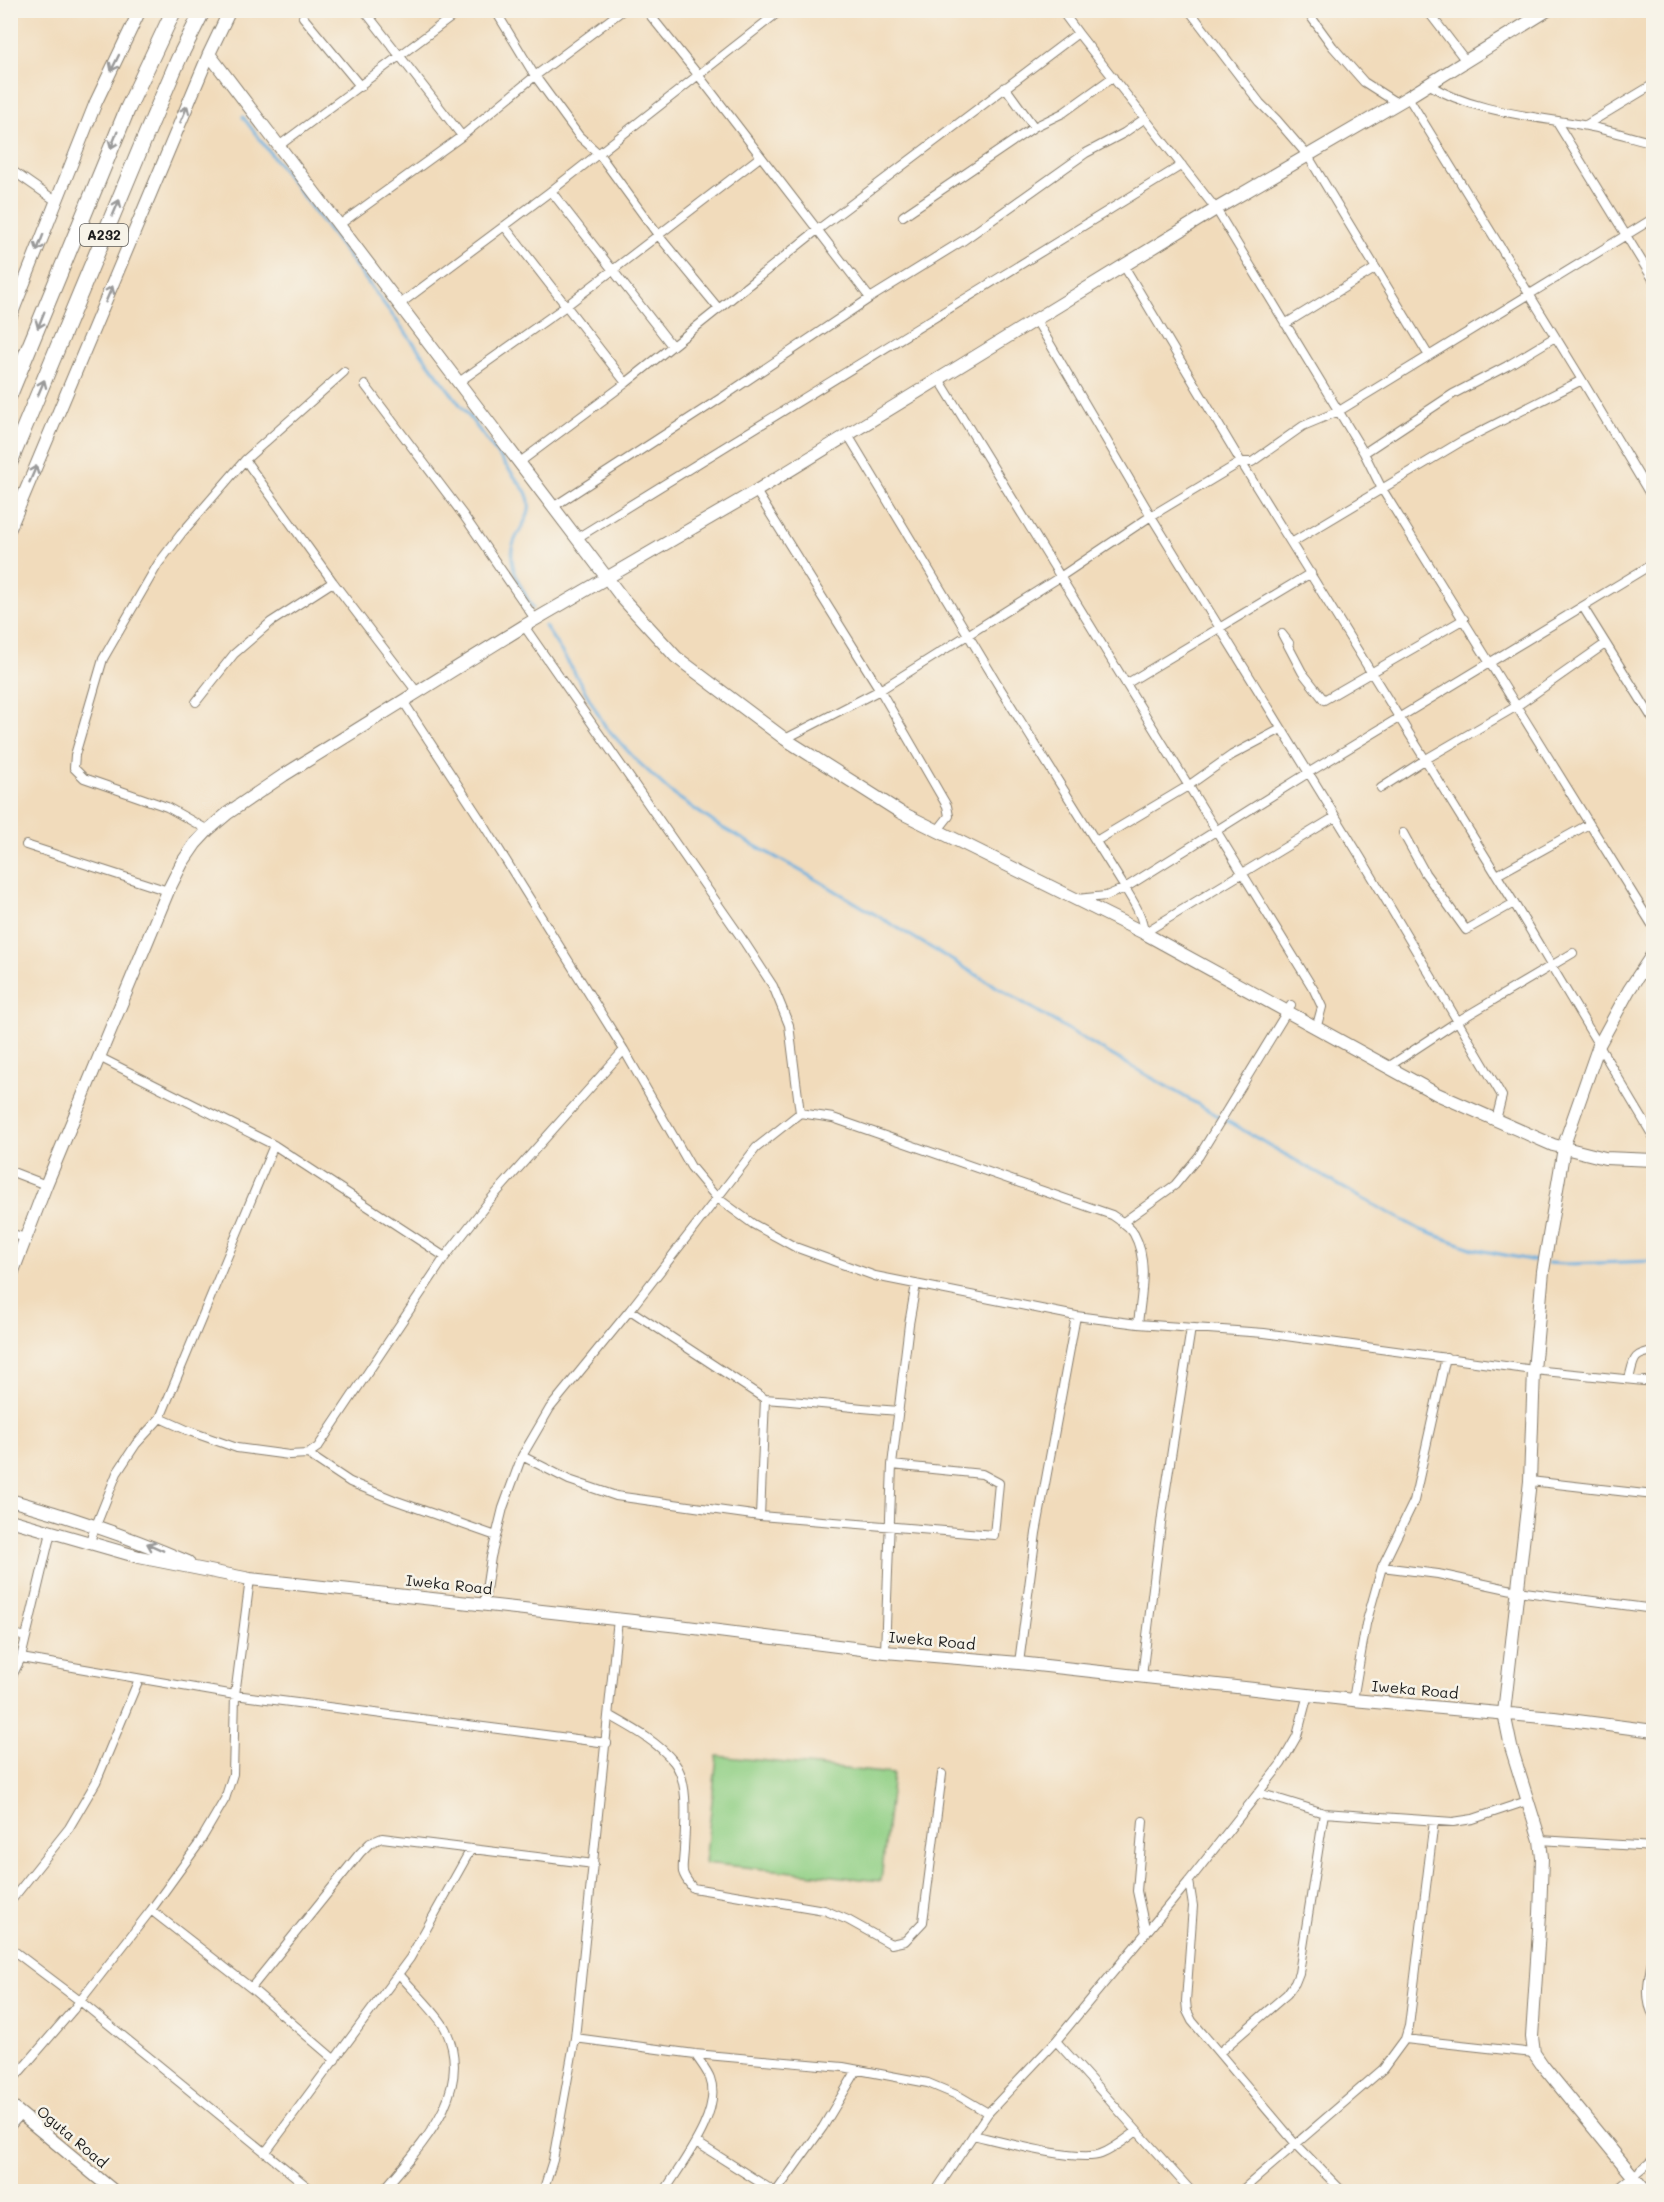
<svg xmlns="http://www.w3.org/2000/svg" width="1664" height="2202" viewBox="0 0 1664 2202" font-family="Mali,sans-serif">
  <rect width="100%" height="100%" fill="#f7f3e8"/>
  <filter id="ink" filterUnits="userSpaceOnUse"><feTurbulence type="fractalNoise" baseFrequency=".0167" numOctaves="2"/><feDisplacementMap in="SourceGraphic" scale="12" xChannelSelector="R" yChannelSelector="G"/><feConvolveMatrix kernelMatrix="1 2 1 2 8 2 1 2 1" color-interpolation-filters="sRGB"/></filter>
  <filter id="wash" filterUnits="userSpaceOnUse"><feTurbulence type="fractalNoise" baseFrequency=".008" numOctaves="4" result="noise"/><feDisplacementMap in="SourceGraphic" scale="24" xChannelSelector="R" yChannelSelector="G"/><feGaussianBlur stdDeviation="1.35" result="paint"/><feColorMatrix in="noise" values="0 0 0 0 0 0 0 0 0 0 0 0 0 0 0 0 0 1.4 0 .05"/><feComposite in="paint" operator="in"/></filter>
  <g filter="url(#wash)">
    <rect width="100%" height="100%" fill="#f1dbbb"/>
    <path fill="#92d086" stroke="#577651" stroke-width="1.5" d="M717 1756 893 1774 881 1881 705 1863Z"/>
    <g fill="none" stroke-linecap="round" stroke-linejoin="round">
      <path stroke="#69afdf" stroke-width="3" d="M243 117 526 492C538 517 515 528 512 550 510 571 523 591 533 608
        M545 626 573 670 605 726 636 760 673 794 719 826 819 881 1089 1042 1363 1199 1421 1230 1474 1249 1541 1262
        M1548 1263 1566 1264 1654 1261"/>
    </g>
  </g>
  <g filter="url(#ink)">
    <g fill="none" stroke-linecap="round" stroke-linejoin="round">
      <g stroke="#867c6c" stroke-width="10">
        <path id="street" d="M364 10 462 136
          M495 10 535 76 579 136 599 154 658 235 719 309
          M646 10 699 76 870 298
          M1061 10 1078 33
          M1189 10 1260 103 1277 120 1308 156 1429 356
          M1306 10 1333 47 1364 82 1397 103
          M1427 10 1466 61
          M303 17 361 87
          M1428 84C1472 112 1532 116 1582 125 1606 129 1630 137 1654 143
          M1005 87 1034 127 1063 113 1113 77
          M1408 97 1582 380 1654 501
          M1556 121 1654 281
          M1586 125 1654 84
          M280 145 461 10
          M10 169 56 201
          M551 191 672 346
          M903 216 1034 127
          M339 225 462 136 535 76 623 10
          M505 227 626 383
          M1124 266 1241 462 1514 903 1654 1138
          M400 304 551 191 781 10
          M1036 320 1151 516 1361 858 1502 1096 1496 1120
          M1285 324 1376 268
          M939 379 1314 990 1322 1007 1316 1029
          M459 382 566 306 760 157
          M365 385 464 516 535 619
          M848 435 1000 688 1125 888C1134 903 1143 916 1144 933L1335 817
          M1364 453 1453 394 1507 366 1555 337
          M245 460 333 582 417 692
          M520 462 626 383 816 231 1078 33 1216 209 1364 453 1382 489 1654 928
          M756 491 880 690 947 806 949 816 938 830
          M553 507 721 398 870 298 964 240 1086 153 1124 133 1144 119
          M577 538 1182 165
          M1293 542 1462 441 1582 380
          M1583 607 1654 721
          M524 626 745 943 773 986 789 1025 800 1113
          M1289 643 1282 634 1302 672 1324 700 1464 619
          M1126 684 1311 573
          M403 701 482 822 624 1050 691 1167 716 1197 753 1224 795 1247 875 1276 1076 1316 1138 1324 1264 1333 1534 1370 1654 1382
          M196 702 234 654 271 622 333 582
          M785 739 880 690 1060 577 1151 516 1241 462H1252L1303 426 1339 411 1654 218
          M1381 788 1426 759 1517 706 1605 644
          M208 830 167 807 84 778 74 768 75 755 103 659 158 564 181 534 245 460 344 372
          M1403 833 1425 873 1466 930 1514 903
          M1096 841 1188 786 1232 755 1281 729
          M26 845 168 891
          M1497 875 1589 824
          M1077 899 1106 896 1125 888 1308 773 1654 563
          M99 1057 274 1145 445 1257 490 1200 624 1050
          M1388 1067 1458 1021 1573 953
          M10 1171 46 1185
          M1122 1223 1175 1185 1199 1156 1291 1005
          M10 1233 25 1238
          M630 1310 765 1399 760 1516
          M1629 1379C1634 1360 1632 1354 1654 1351
          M765 1399C810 1402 854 1408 899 1411
          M160 1418 189 1431 237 1448 289 1455 308 1454 318 1447 445 1257
          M308 1454 350 1482 394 1500 496 1536
          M522 1456 569 1480 616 1496 760 1516 994 1535 999 1483 982 1474 892 1465
          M1530 1481 1654 1495
          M89 1543 117 1473 136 1444 160 1418 274 1145
          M1382 1567 1438 1574 1517 1591 1654 1609
          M484 1604 491 1557 503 1508 522 1456 550 1408 630 1310 756 1148 800 1113 833 1118 1112 1215C1119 1220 1130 1226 1134 1234 1149 1261 1141 1295 1138 1324
          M10 1633 26 1637
          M885 1652 892 1465 909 1324 916 1284
          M21 1658 235 1695 607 1743
          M1019 1663 1036 1533 1076 1316
          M1142 1676 1163 1508 1191 1328
          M10 1680 21 1658 51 1532
          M1353 1700 1366 1624 1382 1567 1414 1501 1446 1357
          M609 1715C632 1728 657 1741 674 1762 690 1782 685 1824 684 1849 684 1856 682 1865 683 1872 685 1879 689 1883 693 1888L824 1910 848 1920 891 1944 905 1941 923 1922 942 1774
          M1259 1793 1324 1813 1453 1822 1473 1819 1527 1801
          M1143 1821 1137 1891 1146 1933
          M1540 1840 1654 1847
          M1189 1881 1193 1906 1186 2001 1187 2011 1192 2021 1296 2144 1339 2188 1346 2192
          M10 1902 69 1828 96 1782 139 1679
          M151 1910 251 1988 335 2060
          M10 1948 80 2001 314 2192
          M1654 1949C1651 1970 1642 1997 1654 2016
          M251 1988 360 1853 370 1843 382 1838 594 1864
          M575 2038 695 2054 843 2067 928 2083 959 2096 988 2113
          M1405 2039 1534 2053
          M1056 2041 1189 1881 1281 1764 1297 1736 1308 1694
          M1219 2053 1287 1994 1295 1983 1299 1973 1324 1813
          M10 2083 73 2010 151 1910 198 1845 225 1799 233 1774 235 1695 250 1579
          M10 2127 21 2114
          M973 2135C999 2141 1079 2163 1101 2154 1114 2149 1126 2139 1137 2131
          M696 2142 775 2192
          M265 2153 410 1958 471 1849
          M382 2192C419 2147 475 2094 446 2030 441 2017 410 1987 399 1974
          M543 2192 553 2160 575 2038 618 1619
          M664 2192C681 2164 723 2112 710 2078 707 2070 700 2062 695 2054
          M776 2192 823 2127 857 2070
          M935 2192 988 2113 1056 2041 1192 2192
          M1240 2192 1383 2069 1405 2039 1409 2026 1434 1821
          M1614 2192 1654 2159"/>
      </g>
      <g stroke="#867c6c" stroke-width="14">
        <path id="secondary" d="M209 54 623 599 676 657 785 739 900 812 1144 933 1437 1094 1553 1145 1605 1158 1654 1160
          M10 318 96 102 140 10
          M10 528 209 54 230 10
          M10 1279 46 1185 168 891 182 863 195 844 208 830 228 813 284 775 524 626 756 491 1216 209 1408 97 1548 10
          M10 1500C72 1517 130 1537 188 1562
          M10 1520 139 1557 250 1579 679 1626 885 1652 1019 1663 1353 1700 1554 1718 1654 1731
          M10 2105 115 2192
          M1646 2192 1543 2066 1534 2053 1532 2037 1540 1914 1542 1858 1540 1840 1511 1747 1504 1713 1530 1481 1534 1370 1543 1271 1565 1142 1599 1045 1629 990 1654 952"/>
      </g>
      <g stroke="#867c6c" stroke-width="17">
        <path id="highway" d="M10 394 127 110 174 10
          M10 462 146 135 179 58 203 10"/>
      </g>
      <use href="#street" stroke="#fff" stroke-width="8"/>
      <use href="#secondary" stroke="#fff" stroke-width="12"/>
      <use href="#highway" stroke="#fff" stroke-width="15"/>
    </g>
    <defs><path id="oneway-shaft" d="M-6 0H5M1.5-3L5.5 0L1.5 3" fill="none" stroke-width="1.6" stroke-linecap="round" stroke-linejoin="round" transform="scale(1.5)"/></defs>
    <g stroke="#999">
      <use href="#oneway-shaft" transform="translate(115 63) rotate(116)"/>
      <use href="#oneway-shaft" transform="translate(184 114) rotate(-67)"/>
      <use href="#oneway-shaft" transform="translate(114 140) rotate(112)"/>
      <use href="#oneway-shaft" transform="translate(116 208) rotate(-67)"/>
      <use href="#oneway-shaft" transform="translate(40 243) rotate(111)"/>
      <use href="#oneway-shaft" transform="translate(109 294) rotate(-67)"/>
      <use href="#oneway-shaft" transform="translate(41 320) rotate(112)"/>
      <use href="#oneway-shaft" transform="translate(41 388) rotate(-67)"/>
      <use href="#oneway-shaft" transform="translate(33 474) rotate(-67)"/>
      <use href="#oneway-shaft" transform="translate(155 1547) rotate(-156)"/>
    </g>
  </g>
  <g text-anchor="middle" stroke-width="5" stroke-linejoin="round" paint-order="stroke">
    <rect fill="#f7f3e8" stroke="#5e5c59" stroke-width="1.5" x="80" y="224" width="48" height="22" rx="4.5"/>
    <g font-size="14" font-weight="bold" fill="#1c1c1c">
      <text x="104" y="240">A232</text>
    </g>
    <g font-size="15" fill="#1c1c1c" stroke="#f7f3e8">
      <text transform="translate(449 1585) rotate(6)" y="5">Iweka Road</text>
      <text transform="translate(932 1641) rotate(5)" y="5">Iweka Road</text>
      <text transform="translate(1415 1690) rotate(5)" y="5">Iweka Road</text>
      <text transform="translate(72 2137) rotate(40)" y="5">Oguta Road</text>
    </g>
  </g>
  <rect width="1664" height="2202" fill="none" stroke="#f7f3e8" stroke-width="36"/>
</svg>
